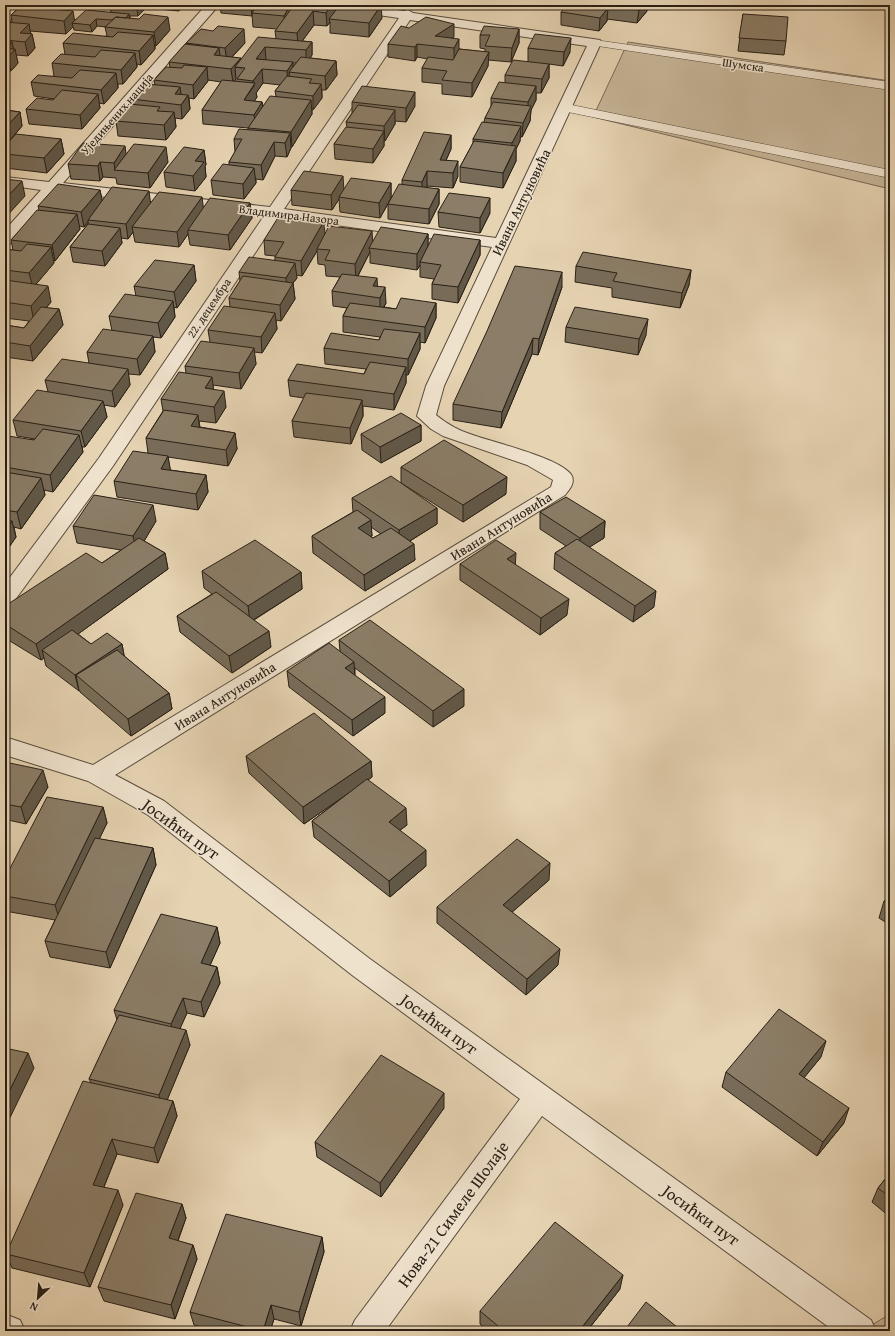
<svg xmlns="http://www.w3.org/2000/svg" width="895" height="1336" viewBox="0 0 895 1336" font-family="'Gentium Book Plus',serif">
  <rect width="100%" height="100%" fill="#e6d3b2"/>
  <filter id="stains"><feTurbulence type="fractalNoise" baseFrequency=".005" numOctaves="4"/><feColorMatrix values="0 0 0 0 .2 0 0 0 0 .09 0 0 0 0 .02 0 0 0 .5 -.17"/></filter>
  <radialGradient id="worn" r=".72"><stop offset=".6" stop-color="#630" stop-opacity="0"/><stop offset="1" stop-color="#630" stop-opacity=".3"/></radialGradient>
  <path fill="#c6b597" stroke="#786a56" d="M628 42 890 81V189L593 117Z
    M890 1314V1331H862Z"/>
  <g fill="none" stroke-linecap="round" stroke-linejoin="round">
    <g stroke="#584d3d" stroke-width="1">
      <path id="lane" d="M595 40 890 82V90L591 45 589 43 591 41Z
        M567 104 890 170V178L563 111 561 108 563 105Z"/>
    </g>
    <g stroke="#584d3d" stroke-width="2">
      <path id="street" d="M13 5H26L9 21 5 22V11Z
        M206 5H219L63 183 270 207 399 18 336 9 330 5H362L404 11 408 10 413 13 600 40 601 43 444 386 436 415C446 423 457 430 470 434 491 442 562 458 572 476 575 484 569 490 565 495L115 775 164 801 370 959 871 1320 876 1331H834L542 1116 385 1331H350L355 1320 520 1099 352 975 148 815 88 781 5 755V737L93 765 551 487 553 480 527 465 443 436 431 429 417 416 426 386 492 247 279 217 113 466 12 604 5 606V584L99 458 264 216 56 191 11 243 5 245V230L41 190 5 185V177L49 182ZM410 20 587 46 496 238 284 209Z
        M5 1314 20 1320 25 1331H5Z"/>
    </g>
    <use href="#lane" fill="#efe2cd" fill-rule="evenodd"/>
    <use href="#street" fill="#efe2cd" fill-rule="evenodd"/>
  </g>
  <path fill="#786c59" stroke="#292016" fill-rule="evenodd" d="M22 5H45V8L75 20 111 12 109 5H149L138 16H130V18L170 30 156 46H155V49L141 65 137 64V67L123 84H118V88L104 104 99 103 100 108 82 129 29 124 26 109 53 100 54 99 34 96 31 82 54 76 52 63 65 54 63 43 107 36 105 27H106L97 26 92 32 74 30 73 27 66 34 30 31 31 34H32L35 48 28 56 16 55 18 63 11 71H7L8 76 5 78V22H12L11 15Z
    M158 5H193L192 7 184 6 179 11 158 9Z
    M220 5H335L336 10 382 18 369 37 330 33V22L327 26 314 25 302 41 312 42V55L310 58 336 61 337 75 326 90H322V98L313 110H312V114L292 147H291V148L287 157 275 156 263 180 256 179V183L244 199 213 195 211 180 229 165V162L235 152 234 139 248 130V128L203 124 202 110 221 82 208 80V81L194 99 189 98 190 109 182 119 175 118 176 127 166 140 118 136 116 121 133 104 132 99 155 85 154 80 170 67 169 62 187 45 186 43H245L232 57 241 59 276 38 275 31 277 29 253 27 252 16 221 13ZM293 63H296L293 67ZM263 83 280 85 275 91 276 96 263 106 262 102 254 101 257 97 256 93Z
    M601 5H647V11L637 23 607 19V21L599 31 561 25V12L601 7Z
    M743 14 786 41 784 55 738 51Z
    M519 29V43L511 62 488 60V66L472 97 442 94V84L422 82V68L428 59 417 57 415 61 388 57V44L454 37 452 38 459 49 485 52V49L480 48V35Z
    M528 48 570 52 563 66 549 64V78L541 93H536V100L531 110 530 121 522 137H520V141L516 149V161L503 188 460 182V167L473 143V139L484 122 485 118 491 107V98L505 83V75L528 62Z
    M352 102 415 106 406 122 395 121V124L385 141H384V146L373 163 335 159 334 144 347 127 346 122 352 113Z
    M5 110 20 112 22 126 9 142 61 139 64 154 47 173 5 168Z
    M451 135V149L446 160 458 176 453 188 427 186 426 188 439 189V204L429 224 388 219V204L380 218 340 212 339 199 332 210 292 205 291 190 344 189 391 183V198L402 185V180Z
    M204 150 206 165 205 166 206 177 195 191 166 187 164 172Z
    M126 154 168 162 150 188 117 184 116 178 103 177 100 181 71 179 68 164Z
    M100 190 102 200 151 202 203 208 250 203 252 218 230 250 190 245 188 234 179 247 135 242 133 232 128 239 121 238 122 243 105 266 73 262 70 247 88 224V222L84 227 79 226 80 229 55 261H53L54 263 36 284 51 302 46 308 59 309 63 325 33 361 5 357V325L24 328 29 321 5 318V249L13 250 11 240 39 210 38 206Z
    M438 212 490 213 480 233 439 227Z
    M325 234 373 242 428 234V246L480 240V255L458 303 432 299V284L434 279 420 277V265L417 270 370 263V252L358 276 377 286 386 303 384 307 396 309 436 303V318L425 343 420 342V349L408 375H406V383L394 410 363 406V416L351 444 294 437 292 421 304 398 290 396 288 380 364 374 366 369 325 364 324 348 379 340 380 337 343 332V316L347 308 333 306 332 291 340 277 326 276 325 265 318 264 317 251 302 276 296 275 297 278 293 283 295 299 281 321 276 320 277 329 262 353 254 352 256 364 241 389 213 385V389L226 407 216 423 199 421 200 427 235 433 237 449 228 466 168 457 170 470 206 475 208 492 198 510 117 497 114 481 148 453 146 438 163 411 161 399 186 373 185 366 210 342 208 330 230 307 229 298 240 281 239 272 275 260V256L265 255 264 240Z
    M194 265 196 281 177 308 174 307 175 317 161 338 153 337 155 352 140 375 128 374 130 385 115 407 104 405 107 417 85 447H82L83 452 53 492 44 490 45 495 21 529 14 527 16 537 5 553V439L34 440 35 439 17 436 13 420 48 392 45 380 89 363 87 352 112 331 109 316 136 296 134 286Z
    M576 266 691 270 689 285 680 308 612 297V288L575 282Z
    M562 287 538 355 532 354 501 428 453 420V404Z
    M566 327 646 335 638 355 565 342Z
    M421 425V441L381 463 362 450 361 434Z
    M401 467 506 494 463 522 401 483Z
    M352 498 437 508V524L410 541 415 560 365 591 313 553 312 536 353 512ZM371 527 381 534 373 538 371 537 372 536Z
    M540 512 605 521 604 538 589 547 654 607 633 622 554 569 555 553 566 546 540 529Z
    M156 521 144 541 165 553 168 569 78 634 91 644H122L124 656 169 693 172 709 131 736 80 692V691H79L46 666 44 658 41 660 5 638V606L102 563 121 550 77 543 73 526Z
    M460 564 516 565 567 615 540 635 460 580Z
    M202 571 301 572 302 589 254 620 271 647 232 673 180 632 177 616 212 594 204 588Z
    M339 640 464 706 433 727 355 668V675L385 713 353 736 289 687 287 671 340 651Z
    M246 756 371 761 372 777 368 780 407 825 400 830 426 866 390 897 314 837 312 821 344 796 304 824 249 773Z
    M5 762 48 787 26 824 8 820 5 824Z
    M103 807 107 823 99 839 153 848 156 865 110 968 50 957 45 941 55 920 5 911V878Z
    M549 880 512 912 558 965 526 995 437 923V907Z
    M890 895V925L879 918 884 901Z
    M217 927 220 943 210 965 217 967 220 983 204 1017 187 1013 180 1028 190 1045 167 1100 173 1101 177 1116 158 1163 117 1154 104 1187 123 1205 90 1287 12 1268 6 1254 91 1083 89 1079 117 1020 114 1010Z
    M821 1057 804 1077 844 1123 817 1156 722 1087 726 1072Z
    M444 1108 381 1197 317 1157 315 1142Z
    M890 1173V1217L872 1202 878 1188Z
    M182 1204 186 1218 178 1241 193 1245 197 1259 175 1319 104 1301 98 1287Z
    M322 1237 324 1252 301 1326 274 1319 270 1331H216L194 1325 190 1312Z
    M620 1289 587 1331H488L480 1324V1311Z"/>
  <path fill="#615848" stroke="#292016" d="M44 5H45L47 18 41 8Z
    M136 5H149L138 16Z
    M178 5H184V6L179 11Z
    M251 5H259L252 13V16Z
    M290 5H297L285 29 284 16Z
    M331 5H335L336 13 329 19 330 22 327 26 326 13Z
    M381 5 382 18 369 37V23Z
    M642 5H647V11L637 23 639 10Z
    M608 8 607 21 599 31 600 18Z
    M73 11 75 23H72L73 27 66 34 64 21Z
    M313 11 314 25 298 47 297 33Z
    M129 14 130 21H123Z
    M168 17 170 30 156 46 154 32Z
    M96 19 97 26 92 32 90 25Z
    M29 24 31 35 32 34 35 48 28 56 25 42 20 33Z
    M454 24V37L441 46 435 36Z
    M244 29 245 43 227 62 225 48Z
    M519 29V43L511 62 512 48Z
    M153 35 155 49 141 65 139 51Z
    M571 38 570 52 563 66 564 52Z
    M459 39V53L454 62V48Z
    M12 42 14 51 15 49 18 63 11 71 6 49Z
    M312 42V55L306 64V50Z
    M417 44V57L415 61V47Z
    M265 47 266 60 256 59Z
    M219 48 221 62 214 55Z
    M489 52 488 66 472 97V83Z
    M135 53 137 67 123 84 121 70Z
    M241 58 242 68 235 67 236 79 233 83 231 69Z
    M336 61 337 75 326 90 325 76Z
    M293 62V72H289L290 82 288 86 287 71Z
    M5 63 8 76 5 78Z
    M549 64V78L541 93 542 79Z
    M207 67 208 81 194 99 193 85Z
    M262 69 263 83 256 93 257 97 245 115 244 100 254 86 253 81Z
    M116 73 118 88 104 104 101 90Z
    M321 84 322 98 313 110V96Z
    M536 86V100L531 110 530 121 522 137 523 123 528 112V102Z
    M180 87 182 101 175 94Z
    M415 92V106L406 122V108Z
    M98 94 100 108 82 129 80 115Z
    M188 95 190 109 182 119 181 105Z
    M311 100 312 114 292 147 291 132Z
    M262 102 264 116 256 129 254 115Z
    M395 110V124L385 141 384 126Z
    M20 112 22 126 9 141 11 153 5 154V128Z
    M174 112 176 127 166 140 164 125Z
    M521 126 520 141 516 149V161L503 188V173L512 155V143Z
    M384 131V146L373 163V149Z
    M290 133 291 148 287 157 285 143Z
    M451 135V149L441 172 440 160Z
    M61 139 64 154 47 173 44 158Z
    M274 142 275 156 263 180 261 165Z
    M125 146 127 161 115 170 114 163Z
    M166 147 168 162 150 188 148 173Z
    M204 150 206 165 205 166 206 177 195 191 193 176 195 161Z
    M458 161V176L453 188V173Z
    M100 162 103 177 100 181 98 166Z
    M254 168 256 183 244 199 243 184Z
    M427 171V186L422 197V182Z
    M343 176 344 191 339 197V199L332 210 331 195Z
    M22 181 25 196 5 218V199Z
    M391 183V198L380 218 379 203Z
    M439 189V204L429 224V209Z
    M100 190 103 205 88 220V222L84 227 81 212Z
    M149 191 151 206 132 227 133 232 128 239 126 224Z
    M202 197 204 212 188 230V234L179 247 177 232Z
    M490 198V213L480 233V218Z
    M250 203 252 218 230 250 228 235Z
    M77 214 80 229 55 261 52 245Z
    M324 221 325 236 317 249V251L302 276 301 261Z
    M120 228 122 243 105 266 102 251Z
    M372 231 373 246 369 248 370 252 356 279 355 264Z
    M428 234V249L420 262V265L417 270V254Z
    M480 240V255L458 303V287Z
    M51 247 54 263 33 288 29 273Z
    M295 263 297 278 293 283 295 299 281 321 280 305 287 293 286 278Z
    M194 265 196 281 177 308 174 292Z
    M691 270 689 285 680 308 682 293Z
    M562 272V287L538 355 539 339Z
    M377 278 378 294 373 286Z
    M48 286 51 302 34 322 31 306Z
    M385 287 386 303 380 313V298Z
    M173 301 175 317 161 338 158 323Z
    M436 303V318L425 343V327Z
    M59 309 63 325 33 361 30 346Z
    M275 313 277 329 262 353 261 337Z
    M648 319 646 335 638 355 639 339Z
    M420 333V349L408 375V359Z
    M153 336 155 352 140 375 137 359Z
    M533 338 532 354 501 428 502 412Z
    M254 348 256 364 241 389 239 373Z
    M406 367V383L394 410V394Z
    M128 369 130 385 115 407 112 391Z
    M212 377 214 393 205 388Z
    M224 391 226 407 216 423 214 407Z
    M362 400 363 416 351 444 350 428Z
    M103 401 107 417 85 447 81 431Z
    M198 415 200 431 191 426Z
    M421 425V441L381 463 380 447Z
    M235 433 237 449 228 466 226 450Z
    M79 435 83 452 53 492 50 475Z
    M168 456 171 473 161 469Z
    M206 475 208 492 198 510 196 494Z
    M507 477 506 494 463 522V505Z
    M41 478 45 495 21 529 17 512Z
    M153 505 156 521 137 553 133 536Z
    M437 508V524L400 547 399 530Z
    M371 520 372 536 359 544 358 528Z
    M12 521 16 537 5 553V530Z
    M605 521 604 538 579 554 580 538Z
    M414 544 415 560 365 591 364 575Z
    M165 553 168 569 49 655 42 650 44 658 41 660 36 644Z
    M516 553 515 570 507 559Z
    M301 572 302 589 250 622 248 606Z
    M656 591 654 607 633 622 635 606Z
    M569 599 567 615 540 635 541 618Z
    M269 631 271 647 232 673 229 656Z
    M122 644 125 660 76 675 79 691 75 675Z
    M354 662 355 678 345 668Z
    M464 689V706L433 727V711Z
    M169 693 172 709 131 736 128 719Z
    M385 697V713L353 736 352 720Z
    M371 761 372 777 304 824 303 807Z
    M43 770 48 787 26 824 21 807Z
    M103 807 107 823 60 921 55 905Z
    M406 808 407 825 390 838 389 822Z
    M5 812 8 820 5 824Z
    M153 848 156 865 110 968 106 952Z
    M426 850V866L390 897 389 881Z
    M550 863 549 880 502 921 503 905Z
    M217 927 220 943 204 979 201 963Z
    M560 949 558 965 526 995 527 979Z
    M217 967 220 983 204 1017 201 1002Z
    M183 998 187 1013 175 1040 171 1024Z
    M186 1030 190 1045 163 1110 159 1095Z
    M826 1041 821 1057 795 1089 799 1074Z
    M28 1053 34 1068 5 1128V1100Z
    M444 1093V1108L381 1197 380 1183Z
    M173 1101 177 1116 158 1163 154 1148Z
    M849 1108 844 1123 817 1156 823 1142Z
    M112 1139 117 1154 99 1199 93 1185Z
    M118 1190 123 1205 90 1287 84 1273Z
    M182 1204 186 1218 173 1253 169 1238Z
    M322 1237 324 1252 301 1326 299 1312Z
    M193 1245 197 1259 175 1319 171 1305Z
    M623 1275 620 1289 587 1331H579Z
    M271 1305 274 1319 270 1331H263Z"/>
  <path fill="#8b7d67" stroke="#292016" d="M22 5H44L41 8 73 11 64 21 11 15Z
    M257 5H290L284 16 252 13Z
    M294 5H331L326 13 313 11 297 33 275 31Z
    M340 5H381L369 23 329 19Z
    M567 5H590L608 8 600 18 561 12Z
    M606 5H642L639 10Z
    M86 10 129 14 126 18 116 17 112 20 96 19 90 25 72 23Z
    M144 14 168 17 154 32 105 27 116 17 139 19Z
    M743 14 788 17 786 41 739 38Z
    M426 17 454 24 435 36 459 39 454 48 417 44 415 47 388 44 401 26 409 28Z
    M5 22 29 24 20 33 32 34 25 42 5 40Z
    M218 26 244 29 225 48 186 43 201 29 213 31Z
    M484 26 519 29 512 48 485 46 490 35H480Z
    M118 32 153 35 139 51 63 43 73 33 113 37Z
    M535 34 571 38 564 52 528 48Z
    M258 37 312 42 306 50 265 47 256 59 293 62 287 71 262 69 253 81 237 79 245 68 235 67Z
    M5 41 12 42 6 49H15L8 57H5Z
    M185 44 219 48 214 55 241 58 231 69 169 62Z
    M459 49 489 52 472 83 442 80 447 71 422 68 428 57 453 60Z
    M101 50 135 53 121 70 52 63 61 54 95 57Z
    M301 57 336 61 325 76 289 72Z
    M513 60 549 64 542 79 505 75Z
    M184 65 207 67 193 85 154 80 166 67 182 68Z
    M80 70 116 73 101 90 31 82 38 75 72 78Z
    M287 76 312 79 309 83 321 84 313 96 275 91Z
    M222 80 255 83 244 100 262 102 254 115 202 110Z
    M499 82 536 86 528 102 491 98Z
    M146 84 180 87 175 94 188 95 181 105 132 99Z
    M362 86 415 92 406 108 352 102Z
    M62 90 98 94 80 115 26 109 37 98 53 100Z
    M270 96 311 100 291 132 248 128Z
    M493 102 531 106 523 123 485 118Z
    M129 104 160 107 157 111 174 112 164 125 116 121Z
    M358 105 395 110 384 126 346 122Z
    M5 110 20 112 5 128Z
    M482 122 521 126 512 143 473 139Z
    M346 127 384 131 373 149 334 144Z
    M239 129 290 133 285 143 274 142 261 165 229 162 242 139H234Z
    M424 132 451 135 440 160 458 161 453 173 427 171 422 182 402 180Z
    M16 134 61 139 44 158 5 154V146Z
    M5 138H8L5 142Z
    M474 141 516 146 503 173 460 167Z
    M83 143 125 146 114 163 100 162 98 166 68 164Z
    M134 144 166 147 148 173 114 170Z
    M184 147 204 150 195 161 204 162 193 176 164 172Z
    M223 164 254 168 243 184 211 180Z
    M304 171 343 176 331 195 291 190Z
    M351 178 391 183 379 203 339 197Z
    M5 179 22 181 5 199Z
    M58 184 100 190 81 212 38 206Z
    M399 184 439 189 429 209 388 204Z
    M112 187 149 191 126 224 88 220Z
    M159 192 202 197 177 232 132 227Z
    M449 193 490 198 480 218 438 212Z
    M210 198 250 203 228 235 188 230Z
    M37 210 77 214 52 245 11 240Z
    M279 216 324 221 301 261 275 257 284 242 264 240Z
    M88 224 120 228 102 251 70 247Z
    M329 226 372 231 355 264 325 260 330 250 317 249Z
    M381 227 428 234 417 254 369 248Z
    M434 234 480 240 458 287 432 284 441 265 420 262Z
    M27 244 51 247 29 273 5 270V249L21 251Z
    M583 252 691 270 682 293 613 281 617 273 576 266Z
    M249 257 295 263 286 278 239 272Z
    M155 260 194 265 174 292 134 286Z
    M515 266 562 272 539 339 533 338 502 412 453 404 487 331Z
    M342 274 377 278 373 286 385 287 380 298 332 291Z
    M243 276 293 283 280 305 229 298Z
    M5 280 48 286 31 306 5 302Z
    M125 294 173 301 158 323 109 316Z
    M401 298 436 303 425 327 343 316 350 303 396 309Z
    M224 306 275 313 261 337 208 330Z
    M41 307 59 309 30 346 5 342V325L24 328Z
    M575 307 648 319 639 339 566 327Z
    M103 329 153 336 137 359 87 352Z
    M384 329 420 333 408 359 324 348 331 333 379 340Z
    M201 341 254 348 239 373 185 366Z
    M62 359 128 369 112 391 45 380Z
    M370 362 406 367 394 394 288 380 297 364 364 374Z
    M179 372 212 377 205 388 224 391 214 407 161 399Z
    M37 390 103 401 81 431 13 420Z
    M306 393 362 400 350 428 292 421Z
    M164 410 198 415 191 426 235 433 226 450 146 438Z
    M401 413 421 425 380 447 361 434Z
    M43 429 79 435 50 475 5 467V439L8 436 34 440Z
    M444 440 507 477 463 505 401 467Z
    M133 451 168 456 161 469 206 475 196 494 114 481Z
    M5 472 41 478 17 512 5 510Z
    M391 476 437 508 399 530 352 498Z
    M94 495 153 505 133 536 73 526Z
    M566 497 605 521 580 538 540 512Z
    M357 510 371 520 358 528 373 538 391 528 414 544 364 575 312 536Z
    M5 519 12 521 5 530Z
    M139 538 165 553 36 644 5 624V606L86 553 102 563Z
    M577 539 656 591 635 606 555 553Z
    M255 540 301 572 248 606 202 571Z
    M496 540 516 553 507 559 569 599 541 618 460 564Z
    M216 592 269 631 229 656 177 616Z
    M370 620 464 689 433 711 339 640Z
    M72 630 91 644 107 633 122 644 75 675 42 650Z
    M329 643 354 662 345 668 385 697 352 720 287 671Z
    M117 650 169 693 128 719 76 675Z
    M314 713 371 761 303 807 246 756Z
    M5 762 43 770 21 807 5 804Z
    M367 779 406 808 389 822 426 850 389 881 312 821Z
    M47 797 103 807 55 905 5 896V878Z
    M95 838 153 848 106 952 45 941Z
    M517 839 550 863 503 905 560 949 527 979 437 907Z
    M890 895V905L884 901Z
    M161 914 217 927 201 963 217 967 201 1002 183 998 171 1024 114 1010Z
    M779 1009 826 1041 799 1074 849 1108 823 1142 726 1072Z
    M119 1015 186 1030 159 1095 89 1079Z
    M5 1048 28 1053 5 1100Z
    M381 1055 444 1093 380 1183 315 1142Z
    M83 1081 173 1101 154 1148 112 1139 93 1185 118 1190 84 1273 6 1254Z
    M890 1173V1197L878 1188Z
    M136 1193 182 1204 169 1238 193 1245 171 1305 98 1287Z
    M226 1214 322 1237 299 1312 271 1305 263 1331 190 1312Z
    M555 1222 623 1275 579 1331H494L498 1326 480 1311Z
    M646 1302 682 1331H624Z"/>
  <g text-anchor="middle" stroke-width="3" stroke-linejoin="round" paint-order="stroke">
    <g font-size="12" fill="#292016" stroke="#efe2cd">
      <text transform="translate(743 65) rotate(8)" y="4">Шумска</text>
      <text transform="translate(117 114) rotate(-49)" y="4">Уједињених нација</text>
      <text transform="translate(289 215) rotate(7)" y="4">Владимира Назора</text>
      <text transform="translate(209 308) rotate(-56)" y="4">22. децембра</text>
    </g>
    <g font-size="14" fill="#292016" stroke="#efe2cd">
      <text transform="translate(521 202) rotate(-64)" y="5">Ивана Антуновића</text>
      <text transform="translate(501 526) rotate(-32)" y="5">Ивана Антуновића</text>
      <text transform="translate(225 696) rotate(-32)" y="5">Ивана Антуновића</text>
    </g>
    <g font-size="17" fill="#292016" stroke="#efe2cd">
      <text transform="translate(181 829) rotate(36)" y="6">Јосићки пут</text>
      <text transform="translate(439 1024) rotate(36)" y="6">Јосићки пут</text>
      <text transform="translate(453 1214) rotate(-54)" y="6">Нова-21 Симеле Шолаје</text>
      <text transform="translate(701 1215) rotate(36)" y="6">Јосићки пут</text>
    </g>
  </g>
  <rect width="895" height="1336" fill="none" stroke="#e6d3b2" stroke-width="20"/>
  <rect x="6" y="6" width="883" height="1324" fill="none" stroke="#292016" stroke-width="2"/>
  <rect x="10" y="10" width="875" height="1316" fill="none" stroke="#292016"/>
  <g transform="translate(38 1298) rotate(206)" stroke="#efe2cd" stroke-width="3" paint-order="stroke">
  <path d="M0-3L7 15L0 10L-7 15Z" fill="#292016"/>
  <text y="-6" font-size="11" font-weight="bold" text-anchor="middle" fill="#292016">N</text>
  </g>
  <rect width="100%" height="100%" filter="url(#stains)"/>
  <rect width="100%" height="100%" fill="url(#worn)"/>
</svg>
